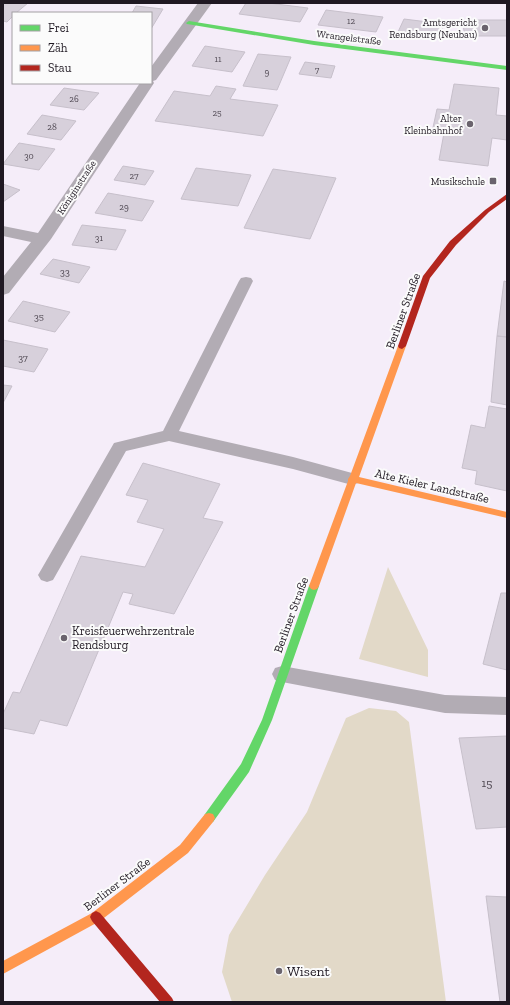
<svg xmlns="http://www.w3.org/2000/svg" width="510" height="1005" viewBox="0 0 510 1005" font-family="'Zilla Slab',serif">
  <rect width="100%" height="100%" fill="#f5edf9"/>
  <path fill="#e2d9c8" d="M388 567 428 650V677L359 659Z
    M369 708 396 711 409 722 446 1002H232L222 972 229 935 265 875 307 812 346 718Z"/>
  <path fill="#d7d0db" stroke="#c7c0cb" d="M3 3H28L16 13H13V16L7 22 3 21Z
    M246 3H268L308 8 300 22 239 14Z
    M136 6 163 9 151 29V13H132Z
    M326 10 383 17 376 32 318 25Z
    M404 19 444 24 439 37 398 32Z
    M462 20H507V36H465Z
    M205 46 245 52 232 72 192 66Z
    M258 54 291 57 277 90 243 86Z
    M305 62 335 66 331 78 299 74Z
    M454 84 499 88 496 115 507 116V140L492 138 488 166 439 160 444 133 432 132 437 109 449 110Z
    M216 86 236 89 230 99 278 105 263 136 155 121 174 91 210 96Z
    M64 88 99 93 84 110 50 105Z
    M42 115 76 121 61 140 27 134Z
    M19 143 55 149 39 170 3 164Z
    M123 166 154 171 145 185 114 180Z
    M196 168 251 175 238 206 181 199Z
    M273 169 336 178 310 239 244 228Z
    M3 184 20 190 3 202Z
    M108 193 154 201 142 221 95 213Z
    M82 225 126 230 116 250 72 245Z
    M53 259 90 267 79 283 40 274Z
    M504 281 507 282V337L497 336Z
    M23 301 70 312 55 332 8 321Z
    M497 336 507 337V405L491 402Z
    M3 340 48 349 34 372 3 366Z
    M3 385 12 386 3 403Z
    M489 406 507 409V491L475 484 477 471 462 468 471 425 485 428Z
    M143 463 220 484 203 518 223 522 174 614 129 604 133 594 123 592 67 726 40 720 34 734 3 728V714L13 692 20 693 81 556 145 567 164 529 137 522 148 500 126 495Z
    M501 593H507V670L483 664Z
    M507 736V827L476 829 459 738Z
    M486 896 507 897V1002H500Z"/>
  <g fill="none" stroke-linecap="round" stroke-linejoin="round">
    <path fill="#b2acb4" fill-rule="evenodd" d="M246 277 251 278 253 281 179 431 293 457 352 473 358 475 360 479 358 483 352 485 293 469 169 441 126 451 53 580 47 582 41 580 38 575 41 570 114 443 163 431 239 281 241 278Z
      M282 666 445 695 507 697V715L445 713 282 682 275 680 272 674 275 668Z"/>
    <path fill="#b2acb4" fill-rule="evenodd" d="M198 3H212L156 80 153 81 154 83 51 239 9 293 3 295V277L31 242 3 236V226L38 233 140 83H151V67Z"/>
    <path fill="#63d668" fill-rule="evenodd" d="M189 21 314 41 507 66V70L314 45 187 24 186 23Z
      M314 582 317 583 319 586 272 720 249 772 213 822 209 823 205 822 203 818 205 814 241 764 262 720 309 586 311 583Z"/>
    <path fill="#ff974d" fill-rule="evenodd" d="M402 343 406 346 359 477 507 512V518L356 483 319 586 317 589 314 590 311 589 309 586 348 481V479L350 476 398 346Z
      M209 813 213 814 215 818 213 822 188 853 100 921 3 974V961L92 913 180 845 205 814Z"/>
    <path fill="#b3261e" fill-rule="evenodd" d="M507 194V199L489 212 456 245 430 278 406 346 402 349 399 348 398 346 423 276 450 241 485 210Z
      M96 911 100 913 172 998 174 1002H160L92 921 90 917 92 913Z"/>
  </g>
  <g fill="#6a636d" stroke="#fbfbfb" stroke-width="1.5">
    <circle cx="485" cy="28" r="4"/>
    <circle cx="470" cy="124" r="4"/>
    <rect x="489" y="177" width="8" height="8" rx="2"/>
    <circle cx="64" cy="638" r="4"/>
    <circle cx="279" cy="971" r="4"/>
  </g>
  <g text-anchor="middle" stroke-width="4" stroke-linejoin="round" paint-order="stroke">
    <g font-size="9" fill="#4d4650">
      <text x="351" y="24">12</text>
      <text x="218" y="62">11</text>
      <text x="317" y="73">7</text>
      <text x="267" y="75">9</text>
      <text x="74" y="102">26</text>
      <text x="217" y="116">25</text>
      <text x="52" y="130">28</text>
      <text x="29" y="159">30</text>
      <text x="134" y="179">27</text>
      <text x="124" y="210">29</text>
      <text x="99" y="241">31</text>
    </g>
    <g font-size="10" fill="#1f1822" stroke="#fbfbfb" text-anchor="end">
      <text x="477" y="26">Amtsgericht<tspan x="477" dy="12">Rendsburg (Neubau)</tspan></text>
      <text x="462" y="122">Alter<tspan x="462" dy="12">Kleinbahnhof</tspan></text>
      <text x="485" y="185">Musikschule</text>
    </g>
    <g font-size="10" fill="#1f1822" stroke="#fbfbfb">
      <text transform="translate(349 37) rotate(7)" y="4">Wrangelstraße</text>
      <text transform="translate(76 187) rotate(-57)" y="4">Königinstraße</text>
    </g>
    <g font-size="10" fill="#4d4650">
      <text x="65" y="275">33</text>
      <text x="39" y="320">35</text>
      <text x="23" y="361">37</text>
    </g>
    <g font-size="12" fill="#1f1822" stroke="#fbfbfb">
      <text transform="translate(403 311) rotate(-70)" y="4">Berliner Straße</text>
      <text transform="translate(432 486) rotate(13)" y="4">Alte Kieler Landstraße</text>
      <text transform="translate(291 615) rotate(-70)" y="4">Berliner Straße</text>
      <text transform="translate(117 884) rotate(-37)" y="4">Berliner Straße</text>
    </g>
    <g font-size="12" fill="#1f1822" stroke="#fbfbfb" text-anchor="start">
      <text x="72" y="635">Kreisfeuerwehrzentrale<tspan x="72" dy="14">Rendsburg</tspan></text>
    </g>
    <g font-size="12" fill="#4d4650">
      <text x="487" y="787">15</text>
    </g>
    <g font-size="14" fill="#1f1822" stroke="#fbfbfb" text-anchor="start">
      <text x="287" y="976">Wisent</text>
    </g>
  </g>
  <rect width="510" height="1005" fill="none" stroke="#1f1822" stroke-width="8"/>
  <rect x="12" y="12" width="140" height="72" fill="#fbfbfb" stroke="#a3a0a4"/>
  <rect x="20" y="25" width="20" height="6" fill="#63d668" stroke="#a3a0a4"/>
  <text x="48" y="32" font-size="12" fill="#1f1822">Frei</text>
  <rect x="20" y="45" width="20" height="6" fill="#ff974d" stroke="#a3a0a4"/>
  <text x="48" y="52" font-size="12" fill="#1f1822">Zäh</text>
  <rect x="20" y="65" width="20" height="6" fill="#b3261e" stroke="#a3a0a4"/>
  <text x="48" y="72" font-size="12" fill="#1f1822">Stau</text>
</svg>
